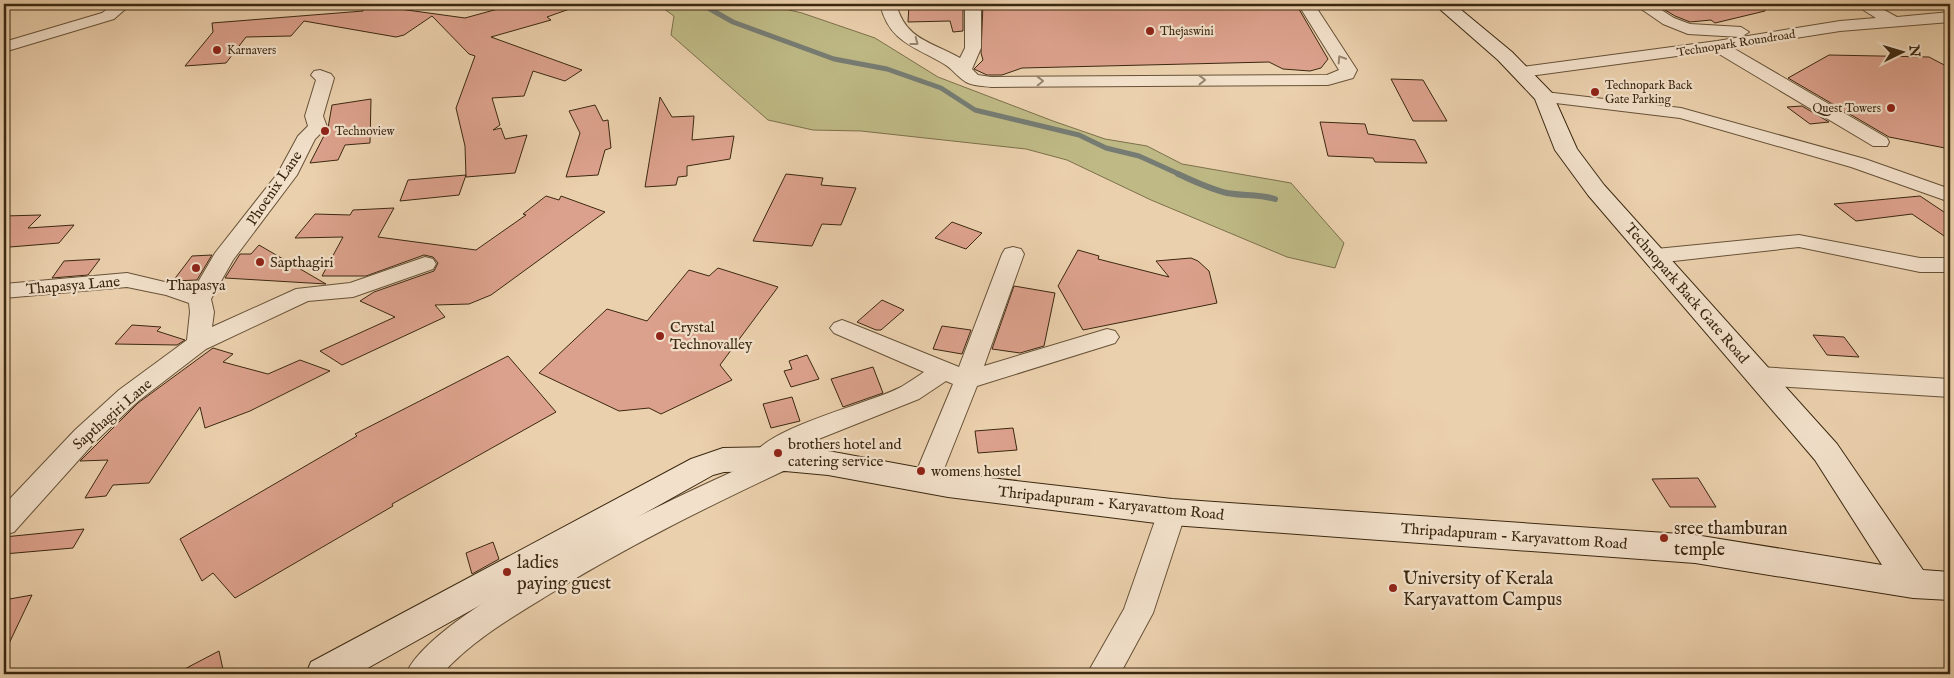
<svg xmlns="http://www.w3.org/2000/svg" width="1954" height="678" viewBox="0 0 1954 678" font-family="'IM FELL English',serif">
  <rect width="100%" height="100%" fill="#ebd0ad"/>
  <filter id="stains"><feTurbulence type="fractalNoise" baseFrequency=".004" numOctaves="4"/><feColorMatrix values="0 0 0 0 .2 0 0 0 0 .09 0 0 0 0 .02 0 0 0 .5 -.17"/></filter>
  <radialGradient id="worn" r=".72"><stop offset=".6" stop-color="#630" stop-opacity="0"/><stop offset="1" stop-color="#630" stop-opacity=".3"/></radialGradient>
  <path fill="#beb985" stroke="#7c704a" d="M657 4H764L802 13 875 38 938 77 1053 121 1105 139 1147 146 1182 164 1291 183 1344 243 1335 268 1287 257 1151 200 1067 160 1026 149 861 131 813 130 768 120 671 35 674 16Z"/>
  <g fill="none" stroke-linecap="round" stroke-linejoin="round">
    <path stroke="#767c73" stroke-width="5" d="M701 4 733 22 834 59 887 69 941 88 975 110 1079 135 1106 148 1139 156 1181 175"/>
    <path stroke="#767c73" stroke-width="6" d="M1178 174C1194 181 1210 189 1227 193 1243 196 1259 194 1275 199"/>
  </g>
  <path fill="#dca18c" stroke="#3b2810" d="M363 4 465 18 516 4H574L575 7 547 17 551 20 491 37 582 70 565 81 533 71 524 96 492 98 500 125 493 130 501 128 505 139 527 135 515 173 466 177 465 146 456 108 475 56 469 54 432 16 404 35 396 37 304 21 291 36 246 37 226 63 185 66 213 32 212 23 363 11Z
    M909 4H963V31L953 32 950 21 908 22Z
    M983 4H1296L1328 59 1321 68 1310 71 1283 69 1269 62 1022 68 1002 75H987L974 69 983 60 981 53Z
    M1655 4H1764L1765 11 1715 23 1711 20 1690 22 1675 16Z
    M1829 55 1929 57 1950 68V149L1889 137 1788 78Z
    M1391 79 1423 80 1447 121H1413Z
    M660 97 672 117 694 116 692 140 734 136 730 159 687 166V176L678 177 676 185 645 187Z
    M371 99 370 143 345 145 338 160 310 163 328 128 332 105Z
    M595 105 603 121 608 120 611 148 605 150 598 175 566 177 580 133 569 111Z
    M1802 106 1829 122 1810 124 1787 107Z
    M1320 122 1365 124 1368 134 1415 140 1427 163 1375 162 1373 158 1328 156Z
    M786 174 823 178 821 185 856 188 841 225 822 224 812 246 753 241Z
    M466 175 459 195 400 201 408 180Z
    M546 196 559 200 561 196 605 212 491 295 469 304 435 305 445 317 342 365 320 351 395 317 360 301 374 292 434 271 438 263 433 257 424 255 366 276H322L343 237 295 238 315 214 350 215 353 210 394 208 378 237 476 250 526 215 523 214Z
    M1920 196 1950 216V240L1912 214 1856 221 1834 204Z
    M41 215 28 228 74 225 59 243 10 247 4 253V216Z
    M952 222 982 233 966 249 935 238Z
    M259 245 326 284 225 278 240 254H251Z
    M1078 250 1099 256 1098 259 1169 277 1156 261 1191 258 1198 261 1209 271 1217 303 1083 330 1058 286Z
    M212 255 197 280 173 281 192 256Z
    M100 259 88 275 52 278 64 261Z
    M718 268 778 287 720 365 732 380 661 414 649 408 619 411 539 373 607 309 647 321 689 270 709 276Z
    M1014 286 1055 293 1044 346 1020 353 992 349Z
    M882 300 904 310 881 330H876L857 322Z
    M132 325 161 327 157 331 185 340 177 345 115 344Z
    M942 326 971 330 962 354 933 349Z
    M1813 335 1844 337 1859 357 1827 355Z
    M213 348 233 354 223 362 268 374 300 360 330 371 250 411 205 428 200 407 149 483 113 485 106 496 85 498 108 460 80 461 138 403Z
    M807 355 819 379 791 387 784 371 792 369 789 361Z
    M508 356 556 412 392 504 393 506 235 598 213 573 202 581 180 539 357 436 355 434Z
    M873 367 883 393 843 407 831 379Z
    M792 397 800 421 771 428 763 404Z
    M1013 428 1017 450 978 453 975 431Z
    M1698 478 1716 507H1670L1652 479Z
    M84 529 73 548 4 554V537Z
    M493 542 499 559 472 574 466 553Z
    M32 595 4 654V600Z
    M219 651 224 674H175Z"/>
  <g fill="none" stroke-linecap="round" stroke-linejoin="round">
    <g stroke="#675237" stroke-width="2">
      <path id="street" d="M114 4H131L114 19 4 52V42L102 13Z
        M880 4H896C906 40 930 41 960 58L965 48V4H981V48L972 69 978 75 991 77 1327 75 1339 70 1298 4H1314L1357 70 1353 78 1328 85 991 87C984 86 975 86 968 83 959 79 953 69 944 64 914 46 889 42 880 4Z
        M1634 4H1652L1674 18 1690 24 1741 27 1749 32 1741 37 1688 34 1663 24Z
        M1854 4H1873L1897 17 1950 12V22L1840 31 1733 48 1887 138 1889 142 1887 146H1873L1714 51 1522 77 1516 76 1513 72 1516 68 1522 67 1717 41 1840 21 1876 18Z
        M320 70 331 74 334 78 323 116 327 127 315 139 297 175 233 260 211 299 214 312 212 327 296 289 350 283 425 257 433 259 436 264 433 269 353 297 308 301 206 349 137 402 93 444 14 532 4 535V505L75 430 119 390 187 340 190 312 189 303 166 295 127 287 4 298V284L127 273 194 289 215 253 278 173 298 136 308 126 305 116 316 80 311 75 314 71Z
        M1545 92 1681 108 1865 159 1950 189V202L1851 167 1680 118 1539 101 1536 97 1539 93Z
        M1799 235 1920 258H1950V272H1920L1799 247 1656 263 1648 261 1645 256 1648 251 1656 249Z
        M1013 247 1021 249 1024 254 984 366 1107 329 1115 331 1119 337 1115 343 977 386 936 489 926 492 916 489 912 482 953 384 946 381 919 399 806 444 794 452 798 459 794 466C709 506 625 547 545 597 509 619 470 642 442 674H406C432 609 682 494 752 463L750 459C768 426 867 405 901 387 909 382 917 377 924 372L834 333 830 328 834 323 842 320 850 323 959 367 1002 254 1005 249Z
        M1759 367 1950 379V397L1759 385 1750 382 1747 376 1750 370Z
        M1172 501 1182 504 1186 512 1153 613 1120 674H1087L1124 609 1158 512 1162 504Z"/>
    </g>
    <g stroke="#3b2810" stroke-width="2">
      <path id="secondary" d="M1434 4H1454L1512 52 1552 93 1577 149 1604 185 1837 444 1923 570 1950 572V600L1913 598 1695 563 1172 525 948 497 828 475 785 471 724 472 713 475 357 674H306L311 662 691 459 723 448 785 447 828 451 948 473 1172 499 1695 535 1882 565 1815 460 1588 195 1555 150 1535 99 1498 60Z"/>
    </g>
    <use href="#street" fill="#f2e0ca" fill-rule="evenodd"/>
    <use href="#secondary" fill="#f2e0ca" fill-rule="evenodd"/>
  </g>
  <defs><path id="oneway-chevron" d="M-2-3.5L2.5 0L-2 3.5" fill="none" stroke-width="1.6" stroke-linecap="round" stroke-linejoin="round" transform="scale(1.25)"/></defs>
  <g stroke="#96846d">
    <use href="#oneway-chevron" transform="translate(915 42) rotate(37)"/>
    <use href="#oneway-chevron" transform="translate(1341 59) rotate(-122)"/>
    <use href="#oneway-chevron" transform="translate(1202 80)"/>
    <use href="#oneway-chevron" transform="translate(1040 81) rotate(-1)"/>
  </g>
  <g fill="#8f2418" stroke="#f2e0ca" stroke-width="2">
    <circle cx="1150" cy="31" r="5"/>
    <circle cx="217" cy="50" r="5"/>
    <circle cx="1595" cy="92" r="5"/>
    <circle cx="1891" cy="108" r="5"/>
    <circle cx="325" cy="131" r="5"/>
    <circle cx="260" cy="262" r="5"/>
    <circle cx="196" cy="268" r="5"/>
    <circle cx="660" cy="336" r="5"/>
    <circle cx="778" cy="453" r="5"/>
    <circle cx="921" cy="471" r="5"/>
    <circle cx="1664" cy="538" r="5"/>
    <circle cx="507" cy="572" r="5"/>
    <circle cx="1393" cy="588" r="5"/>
  </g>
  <g text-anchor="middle" stroke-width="4.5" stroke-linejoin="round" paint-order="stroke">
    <g font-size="12" fill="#3b2810" stroke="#f2e0ca" text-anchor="start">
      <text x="1160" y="35">Thejaswini</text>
      <text x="227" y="54">Karnavers</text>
      <text x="1605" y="89">Technopark Back<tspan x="1605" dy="14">Gate Parking</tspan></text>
      <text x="1881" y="112" text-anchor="end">Quest Towers</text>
      <text x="335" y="135">Technoview</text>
    </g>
    <g font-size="12" fill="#3b2810" stroke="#f2e0ca">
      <text transform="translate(1736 43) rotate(-9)" y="4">Technopark Roundroad</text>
    </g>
    <g font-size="15" fill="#3b2810" stroke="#f2e0ca">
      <text transform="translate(274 188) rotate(-56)" y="5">Phoenix Lane</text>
      <text transform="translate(73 285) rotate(-5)" y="5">Thapasya Lane</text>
      <text transform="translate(1687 293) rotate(49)" y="5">Technopark Back Gate Road</text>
      <text transform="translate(112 414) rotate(-41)" y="5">Sapthagiri Lane</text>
      <text transform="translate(1111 503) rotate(6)" y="5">Thripadapuram - Karyavattom Road</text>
      <text transform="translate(1514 536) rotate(4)" y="5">Thripadapuram - Karyavattom Road</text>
    </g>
    <g font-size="15" fill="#3b2810" stroke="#f2e0ca" text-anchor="start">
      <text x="270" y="267">Sapthagiri</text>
      <text x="196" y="290" text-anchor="middle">Thapasya</text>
      <text x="670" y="332">Crystal<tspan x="670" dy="17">Technovalley</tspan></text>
      <text x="788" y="449">brothers hotel and<tspan x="788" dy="17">catering service</tspan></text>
      <text x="931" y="476">womens hostel</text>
    </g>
    <g font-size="18" fill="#3b2810" stroke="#f2e0ca" text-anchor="start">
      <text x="1674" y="534">sree thamburan<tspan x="1674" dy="21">temple</tspan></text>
      <text x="517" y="568">ladies<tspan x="517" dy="21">paying guest</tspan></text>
      <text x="1403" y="584">University of Kerala<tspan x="1403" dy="21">Karyavattom Campus</tspan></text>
    </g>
  </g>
  <rect width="1954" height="678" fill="none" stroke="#ebd0ad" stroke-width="20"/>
  <rect x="5" y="5" width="1944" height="668" fill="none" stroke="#3b2810" stroke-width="2.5"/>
  <rect x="10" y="10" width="1934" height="658" fill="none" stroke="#3b2810"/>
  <g transform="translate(1902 52) rotate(85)" stroke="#f2e0ca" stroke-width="4" paint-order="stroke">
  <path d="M0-4L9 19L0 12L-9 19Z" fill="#3b2810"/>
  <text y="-8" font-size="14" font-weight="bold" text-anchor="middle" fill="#3b2810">N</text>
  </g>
  <rect width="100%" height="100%" filter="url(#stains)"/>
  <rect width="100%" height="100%" fill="url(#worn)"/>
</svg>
